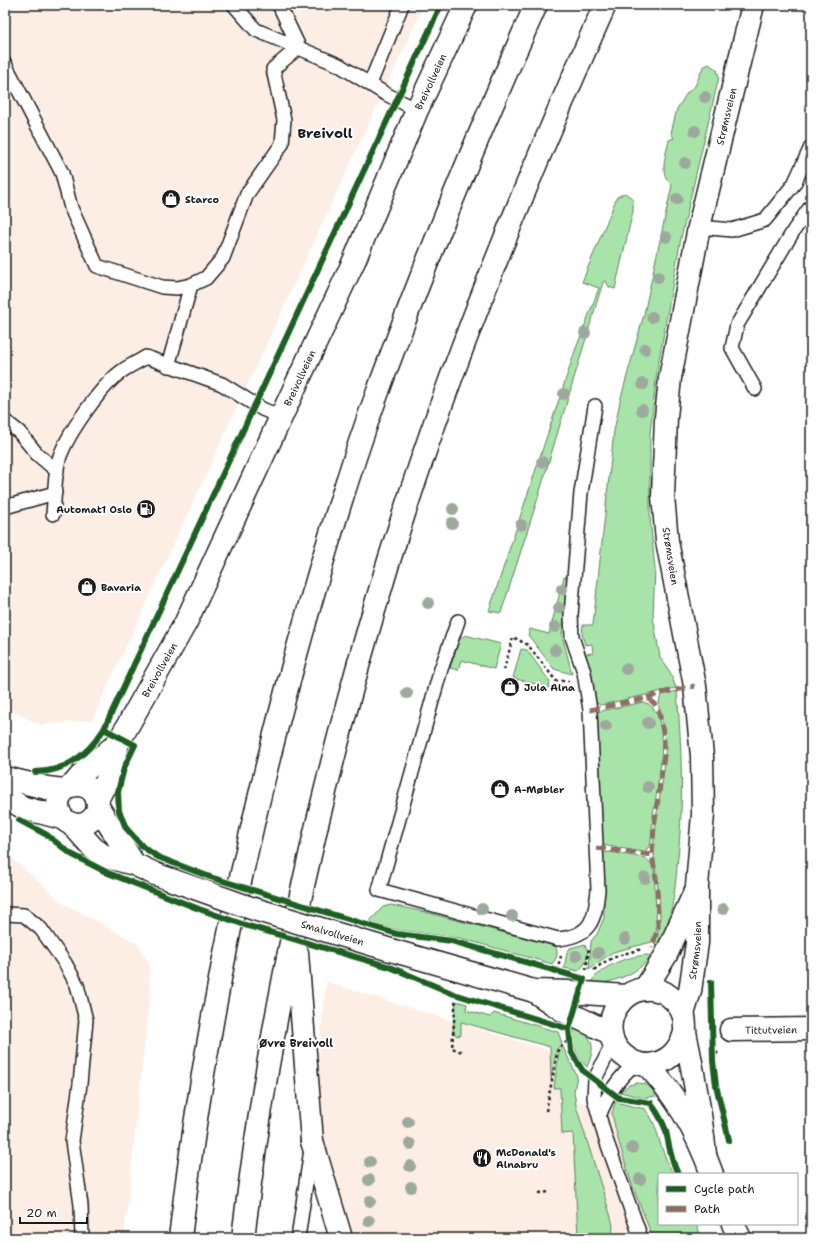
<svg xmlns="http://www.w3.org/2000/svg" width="816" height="1243" viewBox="0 0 816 1243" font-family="'Shantell Sans',sans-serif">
  <rect width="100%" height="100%" fill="#fff"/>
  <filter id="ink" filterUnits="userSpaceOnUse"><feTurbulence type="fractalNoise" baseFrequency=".025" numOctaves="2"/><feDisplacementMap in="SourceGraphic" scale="8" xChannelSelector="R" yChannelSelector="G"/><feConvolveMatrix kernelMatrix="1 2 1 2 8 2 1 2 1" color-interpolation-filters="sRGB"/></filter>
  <g filter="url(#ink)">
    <path fill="#fceee4" d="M5 5H424L92 720 41 725 5 708Z
      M5 852 63 903 137 943 149 963 150 992 124 1238H5Z
      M326 982 548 1050 578 1101 644 1119 659 1174V1224L697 1238H334L319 1186 325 1145 317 1111 318 1057Z"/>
    <path fill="#a8e3a9" stroke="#628062" d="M709 64 717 70 719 77 681 238 657 371 650 434V517L655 569 653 617 660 657 670 672 676 688 601 705 596 703 586 654 593 653 592 644 585 645 582 634 583 625H593L614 431 620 401 644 314 672 185C658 174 666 155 669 140L674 138 671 133 677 109 687 93 695 86 703 67Z
      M625 193 633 199V211L615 289 609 287 606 281 603 282 537 501 501 613 489 611 575 351 599 288 582 282 617 197Z
      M564 577H567L568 580 562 635 572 674 554 669 528 635 530 629 549 634Z
      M465 635 501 644 494 669 461 660 458 670 450 668 459 640Z
      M521 649 527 650 550 682 549 688 513 678Z
      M677 691C682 751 684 807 677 867 675 894 671 923 658 946L654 943C666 916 656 885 654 857 651 817 668 778 665 739 664 724 655 709 661 695Z
      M643 702C676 709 656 792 653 816 652 825 652 834 651 843L647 849 643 852 602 845 596 714 597 712Z
      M609 852 646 858 654 867 657 929 652 942 613 952 589 969 591 941 597 934 604 918 603 853Z
      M391 905 425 912 555 946C559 953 557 958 552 964L460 938 398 930 369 922 383 907Z
      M585 944C590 954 587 964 578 971L564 968 567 953 570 948Z
      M647 955 652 956C635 975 615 983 589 984 603 965 625 957 647 955Z
      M456 1001 467 1004 466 1010 490 1017 494 1013 558 1032 562 1043 557 1049 551 1078 550 1047 461 1022V1035L457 1036 453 1032Z
      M575 1026C594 1037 596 1047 587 1067 576 1056 569 1041 575 1026Z
      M563 1047 577 1076 574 1092 576 1106 611 1217 613 1226 612 1238H578L573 1133 562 1134 560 1088H554L559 1050Z
      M637 1083 646 1084 661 1095 644 1098 620 1092 629 1085Z
      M615 1102 645 1109C657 1122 658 1141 665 1156 667 1162 670 1168 673 1174H659V1224H696L702 1238H653L632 1185 618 1139 612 1114Z"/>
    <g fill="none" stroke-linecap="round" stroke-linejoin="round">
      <g stroke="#1c1c1c" stroke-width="16">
        <path id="lane" d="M234 5 256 30 339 65 384 93 417 110
          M5 64 62 173 71 208 97 266 162 287 177 288 191 285 206 278 223 258 247 194 282 144 284 120 273 69 299 47 279 5
          M370 84 402 5
          M699 227 732 230 765 220 794 184 811 147
          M168 366 191 285
          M755 389 732 348 737 325 794 230 811 206
          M5 421 19 432 37 454 57 471
          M5 507 55 493
          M53 514C55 495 54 474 60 456 69 432 101 386 122 371 129 366 138 362 146 357L222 384 262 409 281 417
          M458 621 441 669 379 890 558 939C591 936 595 920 598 890L590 710 584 672 572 637 571 615 581 493 595 406
          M5 914 24 915 41 929 65 963 77 985 86 1020 80 1084 72 1141 81 1205 82 1238
          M613 1043 595 1079 594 1098 605 1137 641 1238
          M599 1116C608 1094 618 1078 636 1063
          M298 1238 311 1149"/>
      </g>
      <g stroke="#1c1c1c" stroke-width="25">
        <g id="street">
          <path id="s1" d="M731 1030 811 1029"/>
          <path d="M312 1141 341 1238"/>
        </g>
      </g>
      <g stroke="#1c1c1c" stroke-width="25">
        <g id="secondary">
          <path d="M5 778 47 788 64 790"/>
          <circle cx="78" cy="805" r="20"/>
          <path d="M73 785 86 770 118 743"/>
          <path d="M5 797 24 808 62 818"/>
          <path id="s2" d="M97 800 110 774 118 743 186 622 281 417 354 261 417 110 466 5"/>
          <path d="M98 807 134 864"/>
          <path d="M72 824 93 848 104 856 134 864 155 874"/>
          <path d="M394 951 534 991 571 992 625 996"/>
          <path d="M645 989 666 955 694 894"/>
          <path d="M534 991 564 1011 610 1033"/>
          <path id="s3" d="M683 1014 690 991 697 943V886L703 814 702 756 695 686 667 541 663 496 666 417 670 378 699 227 753 5"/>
          <path d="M685 1033C679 1051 668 1063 648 1065 639 1065 630 1061 623 1055 591 1027 626 973 665 993 673 998 679 1005 683 1013 686 1021 684 1029 686 1037 694 1076 701 1114 705 1154"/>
          <path d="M647 1065C676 1095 698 1135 712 1174"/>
          <path d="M733 1224 740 1238"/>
        </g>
      </g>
      <g stroke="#1c1c1c" stroke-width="25">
        <path id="highway" d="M297 953 312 1141
          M180 1238C202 1047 241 858 291 673 314 588 339 502 368 419 418 279 475 141 536 5
          M243 1238C270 1011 320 786 387 567 446 375 523 188 605 5"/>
      </g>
      <path stroke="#1c1c1c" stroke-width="2.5" stroke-dasharray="3 3" stroke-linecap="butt" d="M504 670 513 637 528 645 556 681H569
        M557 970 561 956
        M586 970 589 948
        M594 970C607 958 625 953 643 949
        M456 995 452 1048 462 1052
        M712 1002V1017
        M714 1060 719 1049
        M546 1111 558 1049 569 1040
        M725 1123 729 1140
        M539 1193 550 1192"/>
      <use href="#lane" stroke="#fff" stroke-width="13"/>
      <use href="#street" stroke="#fff" stroke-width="22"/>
      <use href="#secondary" stroke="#fff" stroke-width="22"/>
      <use href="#highway" stroke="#fff" stroke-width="22"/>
      <g stroke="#1c1c1c" stroke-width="25" stroke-linecap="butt">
        <g id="secondary-bridge">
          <path id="s4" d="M155 874 251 908 394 951"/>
        </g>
      </g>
      <use href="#secondary-bridge" stroke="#fff" stroke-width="22"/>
      <path stroke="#8d6e63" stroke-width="5" stroke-dasharray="10 5" stroke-linecap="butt" d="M647 698 661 693 695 686
        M590 710 647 698 654 703 659 712 664 737V756L654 827 652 855 657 884 658 927 652 948
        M596 848 652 855"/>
      <g stroke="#fff" stroke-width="8">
        <path id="cycleway" d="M104 729 135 745 124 768 118 792 119 811 126 828 143 847 158 857 210 877 397 934 452 941 584 979 569 1029 571 1051 576 1060 583 1071 619 1098 651 1103C657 1112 663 1121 666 1131 669 1146 671 1160 678 1174
          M35 772C66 772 88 754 104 729L441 5
          M19 820 47 835 71 854 108 873 199 909 245 925 390 967 454 994 569 1029
          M711 982 713 1061 716 1085 729 1140"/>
      </g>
      <use href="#cycleway" stroke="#1b5e20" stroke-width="6"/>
    </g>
    <g fill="#9da99d">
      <circle cx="705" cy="97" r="6"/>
      <circle cx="695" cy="131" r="6"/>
      <circle cx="685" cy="163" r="6"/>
      <circle cx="677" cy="199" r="6"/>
      <circle cx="666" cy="237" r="6"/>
      <circle cx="658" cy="277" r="6"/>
      <circle cx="652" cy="317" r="6"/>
      <circle cx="585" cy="333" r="6"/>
      <circle cx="645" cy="349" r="6"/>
      <circle cx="643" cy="384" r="6"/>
      <circle cx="564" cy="394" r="6"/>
      <circle cx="642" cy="410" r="6"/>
      <circle cx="542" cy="462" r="6"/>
      <circle cx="453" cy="509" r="6"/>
      <circle cx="452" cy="523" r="6"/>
      <circle cx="521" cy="525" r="6"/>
      <circle cx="562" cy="589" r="6"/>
      <circle cx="428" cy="603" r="6"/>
      <circle cx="559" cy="608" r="6"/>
      <circle cx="555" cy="627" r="6"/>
      <circle cx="555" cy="650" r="6"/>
      <circle cx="626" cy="669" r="6"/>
      <circle cx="407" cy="693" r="6"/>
      <circle cx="648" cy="723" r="6"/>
      <circle cx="606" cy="726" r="6"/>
      <circle cx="648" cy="787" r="6"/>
      <circle cx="645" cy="878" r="6"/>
      <circle cx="482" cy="909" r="6"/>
      <circle cx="723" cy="909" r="6"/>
      <circle cx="512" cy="916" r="6"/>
      <circle cx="625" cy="939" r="6"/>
      <circle cx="598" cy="953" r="6"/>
      <circle cx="576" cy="956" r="6"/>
      <circle cx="408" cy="1122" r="6"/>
      <circle cx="410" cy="1144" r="6"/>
      <circle cx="632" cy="1148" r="6"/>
      <circle cx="370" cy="1162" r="6"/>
      <circle cx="410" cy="1166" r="6"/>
      <circle cx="640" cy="1179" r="6"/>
      <circle cx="369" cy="1180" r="6"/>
      <circle cx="411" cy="1187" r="6"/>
      <circle cx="370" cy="1201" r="6"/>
      <circle cx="369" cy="1221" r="6"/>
    </g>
  </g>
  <defs>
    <g id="shop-disc" transform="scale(1)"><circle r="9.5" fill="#1c1c1c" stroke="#fff"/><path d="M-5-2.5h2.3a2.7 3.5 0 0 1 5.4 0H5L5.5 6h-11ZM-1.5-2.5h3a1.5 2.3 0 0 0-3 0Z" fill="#fff"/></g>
    <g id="fuel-disc" transform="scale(1)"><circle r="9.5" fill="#1c1c1c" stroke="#fff"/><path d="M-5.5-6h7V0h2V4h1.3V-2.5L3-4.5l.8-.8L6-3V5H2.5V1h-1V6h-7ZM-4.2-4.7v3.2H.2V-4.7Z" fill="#fff"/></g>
    <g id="restaurant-disc" transform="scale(1)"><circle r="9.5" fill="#1c1c1c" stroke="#fff"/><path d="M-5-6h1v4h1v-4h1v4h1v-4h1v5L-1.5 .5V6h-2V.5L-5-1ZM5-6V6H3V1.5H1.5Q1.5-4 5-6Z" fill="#fff"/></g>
  </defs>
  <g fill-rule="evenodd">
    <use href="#shop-disc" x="171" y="199"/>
    <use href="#fuel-disc" x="146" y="509"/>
    <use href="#shop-disc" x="87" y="587"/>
    <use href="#shop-disc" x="510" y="687"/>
    <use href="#shop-disc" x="500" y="789"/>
    <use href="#restaurant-disc" x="482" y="1158"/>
  </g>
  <g text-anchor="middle" stroke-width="4" stroke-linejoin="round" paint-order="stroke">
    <g font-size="10" fill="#1c1c1c" stroke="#fff">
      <text dy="4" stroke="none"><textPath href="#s2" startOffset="793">Breivollveien</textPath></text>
      <text dy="4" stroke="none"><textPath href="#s3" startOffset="909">Strømsveien</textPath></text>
      <text dy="4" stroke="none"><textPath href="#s2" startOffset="469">Breivollveien</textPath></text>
      <text transform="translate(671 556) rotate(81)" y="4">Strømsveien</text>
      <text dy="4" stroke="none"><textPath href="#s2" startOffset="145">Breivollveien</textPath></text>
      <text dy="4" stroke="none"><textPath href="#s4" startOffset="187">Smalvollveien</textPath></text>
      <text dy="4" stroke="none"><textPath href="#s3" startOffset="65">Strømsveien</textPath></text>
      <text dy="4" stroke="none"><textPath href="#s1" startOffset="40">Tittutveien</textPath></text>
    </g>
    <g font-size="10" font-weight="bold" fill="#1c1c1c" stroke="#fff" text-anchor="start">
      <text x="185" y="203">Starco</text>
      <text x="132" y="513" text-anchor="end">Automat1 Oslo</text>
      <text x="101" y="591">Bavaria</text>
      <text x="524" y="691">Jula Alna</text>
      <text x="514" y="793">A-Møbler</text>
      <text x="496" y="1156">McDonald's<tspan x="496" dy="12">Alnabru</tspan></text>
    </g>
    <g font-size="11" font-weight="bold" fill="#1c1c1c" stroke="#fff">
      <text x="296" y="1047">Øvre Breivoll</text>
    </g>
    <g font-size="14" font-weight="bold" fill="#1c1c1c" stroke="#fff">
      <text x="325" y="138">Breivoll</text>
    </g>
  </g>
  <rect width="816" height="1243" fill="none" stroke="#fff" stroke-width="20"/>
  <rect x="10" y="10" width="796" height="1223" fill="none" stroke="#1c1c1c" stroke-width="1.5" filter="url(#ink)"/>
  <rect x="658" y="1173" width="140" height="52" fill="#ffffff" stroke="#a4a4a4"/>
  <rect x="666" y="1186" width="20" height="6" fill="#1b5e20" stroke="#a4a4a4"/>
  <text x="694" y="1193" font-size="12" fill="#1c1c1c">Cycle path</text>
  <rect x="666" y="1206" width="20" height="6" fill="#8d6e63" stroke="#a4a4a4"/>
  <text x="694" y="1213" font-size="12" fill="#1c1c1c">Path</text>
  <path d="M20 1217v6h67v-6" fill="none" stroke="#1c1c1c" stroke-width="2"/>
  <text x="26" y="1217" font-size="12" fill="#1c1c1c" stroke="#ffffff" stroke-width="3" paint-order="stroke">20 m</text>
</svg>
